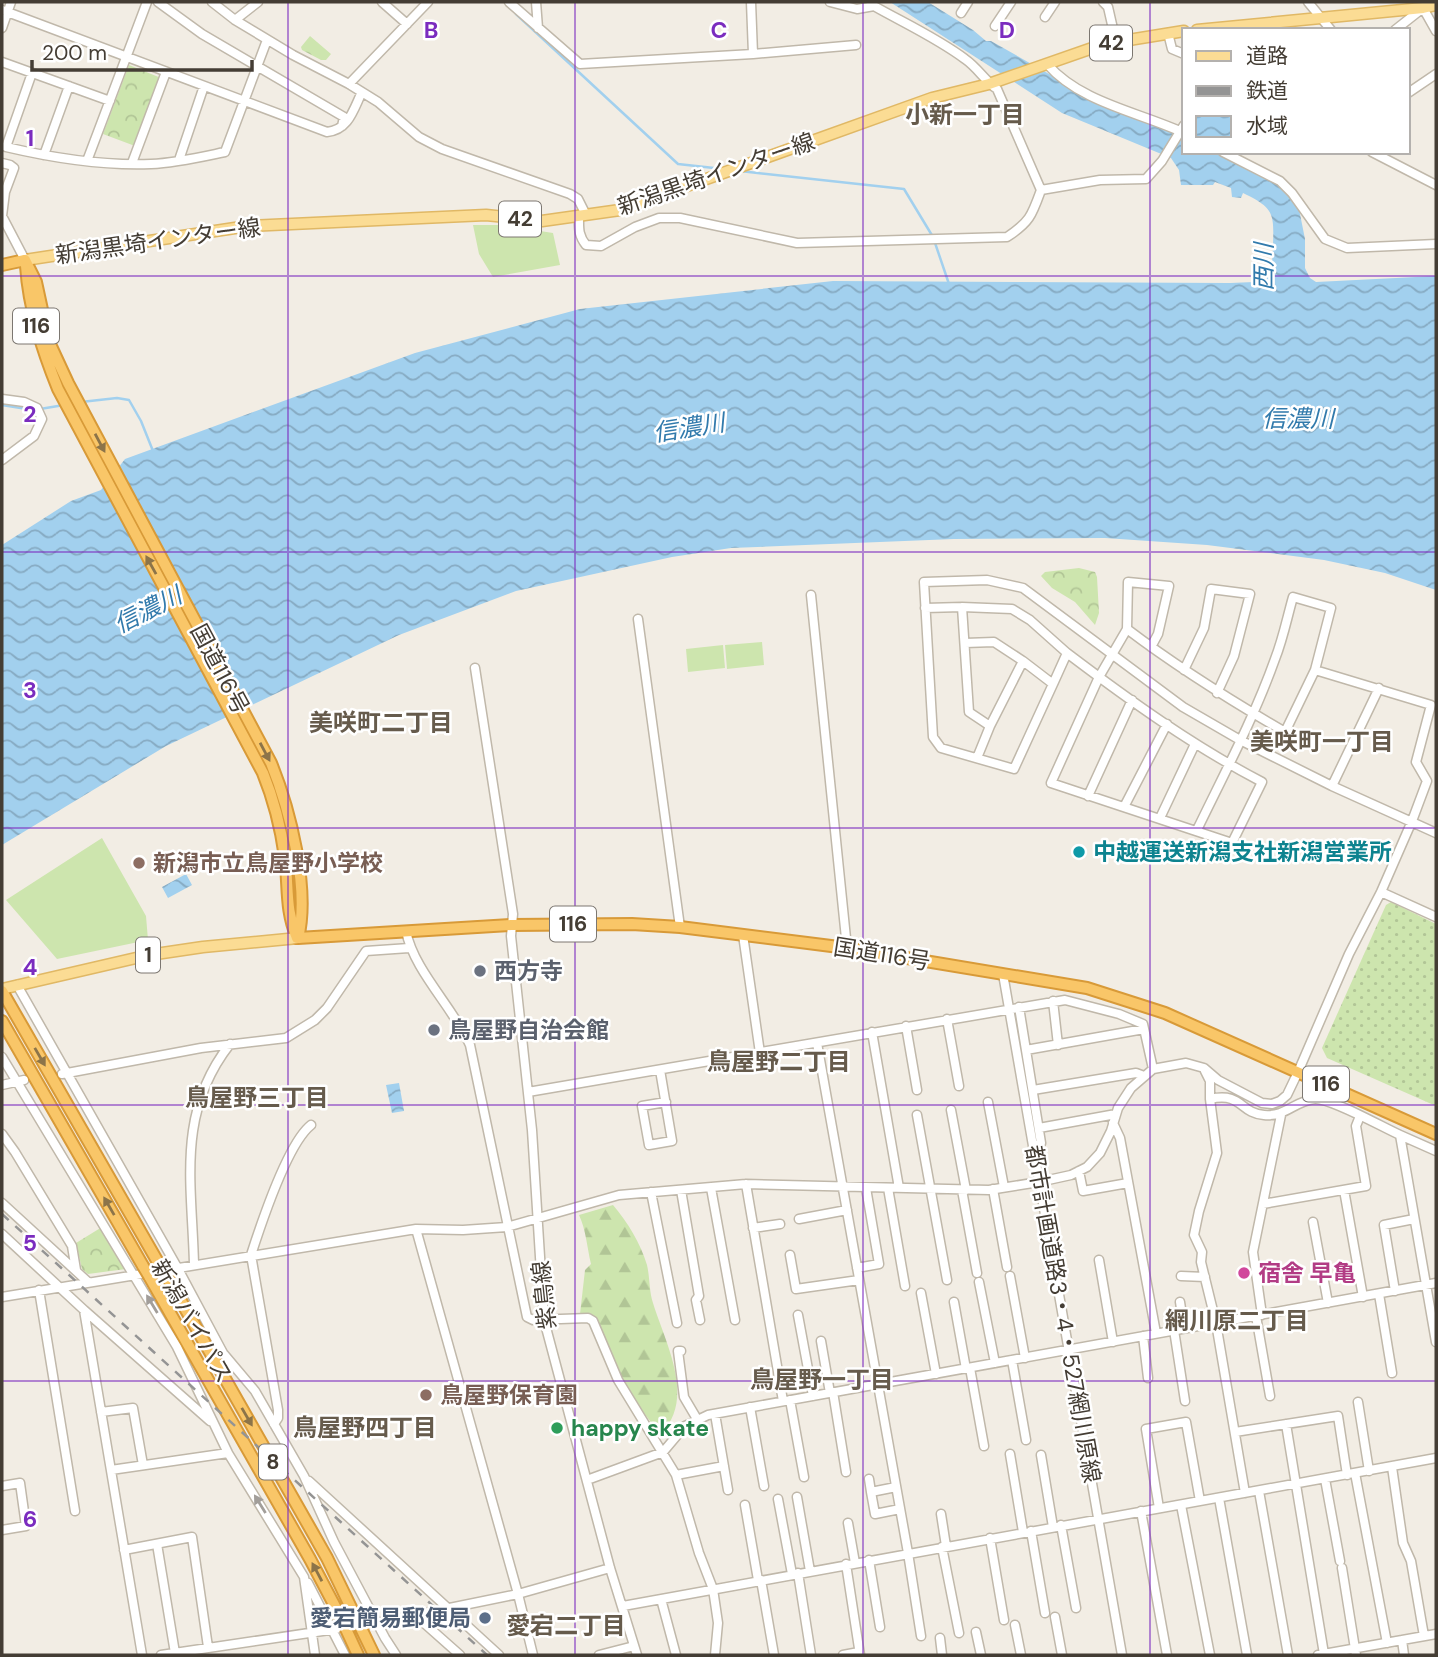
<svg xmlns="http://www.w3.org/2000/svg" width="1438" height="1657" viewBox="0 0 1438 1657" font-family="'DM Sans','Noto Sans JP',sans-serif">
  <defs>
    <pattern id="grass-dots" width="8" height="8" patternUnits="userSpaceOnUse" patternTransform="scale(1.75)"><rect width="8" height="8" fill="#cde5ae"/><path d="M2 2h.1M6 6h.1" fill="none" stroke="#b1c596" stroke-width="1.8" stroke-linecap="round"/></pattern>
    <pattern id="forest-firs" width="22" height="20" patternUnits="userSpaceOnUse" patternTransform="scale(1.75)"><rect width="22" height="20" fill="#cde5ae"/><path d="M5 1l3.5 6h-7zM16 11l3.5 6h-7z" fill="#b1c596"/></pattern>
    <pattern id="park-crowns" width="20" height="18" patternUnits="userSpaceOnUse" patternTransform="scale(1.75)"><rect width="20" height="18" fill="#cde5ae"/><path d="M2 6a3 3 0 1 1 6 0M12 15a3 3 0 1 1 6 0" fill="none" stroke="#b1c596"/></pattern>
    <pattern id="water-waves" width="16" height="10" patternUnits="userSpaceOnUse" patternTransform="scale(1.75)"><rect width="16" height="10" fill="#a2d0ee"/><path d="M0 5q4-4 8 0t8 0" fill="none" stroke="#86aac2"/></pattern>
  </defs>
  <rect width="100%" height="100%" fill="#f2ede4"/>
  <path fill="url(#grass-dots)" d="M1391 902 1436 924V1106L1327 1058 1322 1048 1386 905Z"/>
  <path fill="url(#forest-firs)" d="M613 1205C628 1223 640 1242 647 1265 650 1278 649 1291 653 1303 665 1342 697 1400 660 1434L634 1400 616 1367 597 1319 590 1315 580 1314 585 1270 591 1264C587 1247 586 1230 579 1215Z"/>
  <path fill="url(#park-crowns)" d="M310 36 331 54 326 60H321L302 50 301 47Z
    M129 65 161 78 135 146 103 134Z
    M1079 568 1095 572 1097 577 1099 613 1095 625 1075 602 1052 588 1041 576 1045 572Z
    M102 1227 126 1269 88 1274 82 1269 76 1243Z"/>
  <path fill="#cde5ae" d="M473 225H501L553 233 560 265 493 277 479 254Z
    M762 642 764 665 727 669 725 645Z
    M723 645 725 668 688 672 686 649Z
    M102 838 146 916 148 940 57 959 6 900Z"/>
  <path fill="url(#water-waves)" d="M890 2H928L973 30 986 41H991L1072 87 1184 136V152H1218L1280 184 1299 209 1305 239V268L1310 278 1316 282 1436 276V590L1385 573 1324 560 1207 545 1105 538 954 539 731 548 672 557 516 591 399 635 166 746 2 845V545L71 501 101 490 125 459 415 353 580 309 833 281 1230 283 1254 282 1270 273C1273 265 1272 255 1273 245 1274 213 1274 208 1243 193L1241 198 1232 197 1231 188 1215 182 1213 185H1181L1179 170 1171 158 1062 113Z
    M186 874 192 885 168 898 162 887Z
    M399 1083 404 1111 392 1113 386 1085Z"/>
  <g fill="none" stroke-linecap="round" stroke-linejoin="round">
    <path stroke="#a2d0ee" stroke-width="2.5" d="M516 14 678 164 723 169
      M740 171 904 189 933 237 949 284
      M81 402 117 398 129 400 141 421 153 451
      M2 405 33 410
      M40 409 64 405"/>
    <g stroke="#c0b8aa" stroke-width="11">
      <path id="minor" d="M158 2 202 34 344 117 342 126
        M212 2 235 20 293 55 349 84 378 102 419 137 442 149 570 194 578 199 586 215
        M382 2 407 24
        M509 2 580 64 753 54 856 45
        M536 2 538 28
        M751 2 753 54
        M1103 2 1108 7 1116 42
        M1308 2 1331 30
        M2 10 327 132C348 130 353 111 361 94
        M961 13 968 2
        M1045 17 1055 2
        M235 20 258 2
        M995 26 1011 2
        M2 28 11 2
        M1395 30 1423 8 1436 31
        M1168 33 1172 49 1184 54
        M2 62 110 101
        M1047 64C1081 103 1139 112 1184 133
        M32 73 6 147C53 158 102 166 151 164 176 163 201 157 225 152L267 40
        M349 84 428 2
        M1408 93 1436 74
        M1223 152 1280 181 1292 193 1325 239 1347 248 1436 244
        M1372 152 1436 185
        M44 155 69 86
        M179 160 204 86
        M87 161 147 2
        M2 163 10 165 14 168 5 192 2 216 25 260
        M132 163 166 72
        M1041 190 1100 180 1146 179 1162 161 1184 125
        M579 216C579 228 578 235 586 245L601 246 635 227 659 218H680L797 243 1007 237C1030 222 1032 215 1041 190L997 89C985 81 978 68 965 59 937 38 904 23 874 6L857 9 830 2
        M2 399 24 402 37 408 42 419 34 436 2 460
        M811 595 847 948
        M962 607 1012 609 1030 620 1067 653 1053 684 1023 661
        M925 608 962 607 969 712 990 726 977 758
        M638 619 680 927
        M1127 629C1177 667 1230 700 1285 732L1315 670 1331 608 1293 597C1287 618 1283 639 1275 659 1254 718 1224 774 1197 830
        M965 643 994 642 1023 661 990 726
        M1067 653C1129 700 1193 746 1262 782L1232 843 1051 783 1099 677 1127 629 1128 582 1169 586 1158 634 1151 647
        M475 668 513 914 511 936 532 1130 544 1320 610 1568 637 1655
        M1184 670 1204 628 1211 589 1250 594 1234 656 1217 693
        M1053 684 1014 769 941 748 933 737 924 582 987 580 1023 588 1183 707 1240 740 1332 786 1436 833
        M1332 786 1379 688
        M1088 796 1132 700
        M1124 807 1167 724
        M1160 818 1195 744
        M1381 892 1436 917
        M406 931C414 971 453 1007 470 1045L527 1317 533 1320 588 1318 593 1321 618 1380 676 1475 699 1553 713 1589 718 1623 715 1655
        M743 935 760 1053
        M1003 974 1122 1655
        M17 985 177 1267 223 1353 255 1391 304 1476 334 1542 385 1638 396 1655
        M1053 1001 1058 1045
        M1019 1007 1041 1143 1033 1146
        M947 1019 959 1086
        M906 1026 917 1090
        M872 1032 899 1188
        M817 1043 908 1553 921 1636
        M1026 1050 1144 1029
        M2 1057 177 1347 228 1453 304 1577 315 1655
        M660 1070 672 1141 649 1145 642 1106 666 1102
        M1205 1071 1210 1081V1099L1217 1153 1199 1211 1194 1235 1202 1252 1201 1262 1216 1323 1245 1493
        M62 1074 201 1048 286 1038 315 1020 327 1008 366 951 409 948
        M2 1085 24 1080
        M1033 1090 1136 1073 1144 1076
        M528 1092 1065 1000 1119 1014 1143 1024 1153 1069
        M1210 1099C1243 1092 1239 1113 1264 1115 1286 1117 1294 1101 1315 1099 1331 1098 1382 1127 1400 1135L1436 1342
        M988 1102 1004 1187
        M951 1110 966 1190
        M917 1115 947 1280
        M1113 1123 1120 1138 1156 1333
        M1039 1128 1116 1114
        M2 1134 15 1152 72 1246 76 1270
        M1400 1135 1436 1151
        M1079 1171 1083 1191 1128 1183
        M746 1184 783 1401
        M711 1188 735 1320
        M888 1188 905 1286
        M993 1189 1007 1267
        M681 1190 699 1296 696 1300 700 1320
        M962 1190 977 1273
        M1344 1190 1363 1297
        M651 1192 677 1323
        M2 1203 88 1282
        M1263 1204 1366 1186 1356 1126 1360 1116
        M799 1219 847 1210
        M1313 1222 1328 1303
        M753 1228 780 1224
        M416 1229 518 1594 533 1655
        M2 1234 84 1310 142 1655
        M790 1255 796 1289 859 1280
        M1099 1260 1113 1342
        M194 1264C192 1183 176 1113 230 1044
        M857 1268 879 1264 866 1188
        M1010 1276 1025 1358
        M1181 1276 1205 1277
        M979 1282 995 1363
        M39 1290 75 1511
        M1395 1291 1384 1225 1414 1219
        M921 1293 936 1374
        M1379 1294 1392 1373
        M2 1297 416 1229 463 1230 507 1227 619 1195 746 1184 989 1190 1039 1182 1071 1175 1087 1167 1100 1153 1111 1131 1118 1108 1131 1088 1153 1069 1186 1063 1204 1068 1218 1080 1262 1103 1272 1104 1280 1101 1287 1095 1298 1072 1349 954 1381 892 1412 821 1427 781 1416 762 1431 705 1315 670
        M954 1302 966 1369
        M1180 1302 1184 1328
        M84 1310 210 1421
        M798 1315 813 1396
        M1262 1315 1253 1252 1281 1115
        M1256 1316 1270 1396
        M1174 1330 1185 1401
        M1143 1336 1148 1378
        M821 1341 830 1393
        M681 1351H678L684 1397 697 1419
        M1012 1360 1026 1440
        M970 1368 984 1446
        M833 1392 846 1472
        M790 1400 804 1477
        M1358 1402 1369 1471
        M750 1407 764 1486
        M101 1412 133 1408 143 1465
        M715 1414 728 1490
        M274 1424 278 1418V1410L251 1255C261 1224 288 1143 311 1125
        M1286 1424 1324 1654
        M1235 1432 1338 1416 1347 1475
        M1010 1454 1023 1532
        M1041 1455 1053 1527
        M1392 1467 1403 1543 1411 1561 1424 1636
        M111 1470 228 1453
        M1355 1473 1387 1643
        M676 1475 724 1466
        M869 1479 871 1492
        M1325 1479 1340 1561
        M587 1480 663 1452 685 1426 708 1415 1436 1283
        M309 1481 499 1655
        M2 1486 20 1483 26 1526 2 1530
        M896 1487 871 1492 875 1514 900 1509
        M1259 1491 1288 1655
        M797 1497 810 1571
        M1219 1498 1247 1655
        M778 1499 792 1574
        M745 1505 758 1580
        M1181 1505 1210 1655
        M1159 1508 1146 1429 1186 1422 1200 1501
        M1141 1511 1167 1655
        M941 1514 946 1546
        M848 1523 855 1563
        M1061 1525 1076 1608
        M1031 1531 1045 1613
        M990 1538 1004 1620
        M157 1544 175 1653
        M942 1547 959 1633
        M124 1550 192 1537 208 1647
        M869 1560 880 1627
        M846 1564 860 1655
        M1342 1568 1356 1655
        M798 1573 811 1655
        M761 1580 774 1655
        M308 1583 345 1655
        M661 1599 676 1655
        M623 1606 1436 1458
        M416 1616 460 1655
        M1055 1617 1062 1655
        M371 1624 518 1594 610 1568
        M1015 1625 1021 1655
        M976 1632 981 1655
        M940 1638 942 1655
        M1402 1640 1404 1655
        M161 1655 336 1629
        M599 1655 634 1646
        M843 1655 859 1652
        M1318 1655 1436 1634"/>
    </g>
    <g stroke="#e0b865" stroke-width="13">
      <path id="major" d="M1197 30 1423 8 1436 5
        M25 260 248 226 486 215 542 221 620 210 932 98 989 84 1104 44 1184 31
        M2 989 149 955 203 947 298 938"/>
    </g>
    <g stroke="#d89a38" stroke-width="14">
      <path id="highway" d="M25 260 36 282 49 342 68 383 271 763C290 810 310 889 298 938
        M2 265 25 260
        M26 266C29 309 42 349 58 389L263 773C274 800 281 828 285 857 289 887 285 909 297 938
        M298 938 511 925 632 924 680 927 847 948 1087 988 1165 1013 1436 1134
        M2 991 159 1264
        M2 1021 143 1266
        M165 1273 327 1558 374 1655
        M149 1276 310 1559 339 1614 358 1655"/>
    </g>
    <use href="#minor" stroke="#fff" stroke-width="8"/>
    <use href="#major" stroke="#fbdc94" stroke-width="10"/>
    <use href="#highway" stroke="#f9c668" stroke-width="10"/>
    <path stroke="#949494" stroke-width="2.5" stroke-dasharray="9 9" stroke-linecap="butt" d="M2 1214 487 1655"/>
    <g stroke="#d89a38" stroke-width="14" stroke-linecap="butt">
      <path id="highway-bridge" d="M159 1264 165 1273
        M143 1266 149 1276"/>
    </g>
    <use href="#highway-bridge" stroke="#f9c668" stroke-width="10"/>
  </g>
  <defs><path id="oneway-solid" d="M-6-.8H1V-3.2L6.5 0L1 3.2V.8H-6Z" transform="scale(1.75)"/></defs>
  <g fill="#8c7449">
    <use href="#oneway-solid" transform="translate(100 443) rotate(62)"/>
    <use href="#oneway-solid" transform="translate(151 565) rotate(-119)"/>
    <use href="#oneway-solid" transform="translate(265 752) rotate(62)"/>
    <use href="#oneway-solid" transform="translate(40 1057) rotate(60)"/>
    <use href="#oneway-solid" transform="translate(109 1206) rotate(-120)"/>
    <use href="#oneway-solid" transform="translate(247 1417) rotate(60)"/>
    <use href="#oneway-solid" transform="translate(317 1572) rotate(-118)"/>
  </g>
  <g fill="#a29e9a">
    <use href="#oneway-solid" transform="translate(152 1304) rotate(-121)"/>
    <use href="#oneway-solid" transform="translate(260 1504) rotate(-122)"/>
  </g>
  <path fill="none" stroke="#7b2cbf" stroke-width="2" stroke-opacity="0.55" d="M288 2V1655M575 2V1655M863 2V1655M1150 2V1655M2 276H1436M2 552H1436M2 828H1436M2 1105H1436M2 1381H1436"/>
  <circle fill="#0f9aa8" stroke="#fff" stroke-width="2.5" cx="1079" cy="852" r="7"/>
  <g fill="#8d6e63" stroke="#fff" stroke-width="2.5">
    <circle cx="139" cy="863" r="7"/>
    <circle cx="426" cy="1395" r="7"/>
  </g>
  <g fill="#6b7280" stroke="#fff" stroke-width="2.5">
    <circle cx="480" cy="971" r="7"/>
    <circle cx="434" cy="1030" r="7"/>
  </g>
  <circle fill="#d1479c" stroke="#fff" stroke-width="2.5" cx="1244" cy="1273" r="7"/>
  <circle fill="#2e9e5b" stroke="#fff" stroke-width="2.5" cx="557" cy="1428" r="7"/>
  <circle fill="#5c6f8a" stroke="#fff" stroke-width="2.5" cx="485" cy="1618" r="7"/>
  <g text-anchor="middle" stroke-width="5" stroke-linejoin="round" paint-order="stroke">
    <g fill="#fff" stroke="#7c7771" stroke-width="2">
      <rect x="1090" y="25.5" width="42" height="35" rx="5"/>
      <rect x="499" y="201.5" width="42" height="35" rx="5"/>
      <rect x="13" y="308.5" width="46" height="35" rx="5"/>
      <rect x="550" y="906.5" width="46" height="35" rx="5"/>
      <rect x="136" y="937.5" width="24" height="35" rx="5"/>
      <rect x="1303" y="1066.5" width="46" height="35" rx="5"/>
      <rect x="259" y="1444.5" width="28" height="35" rx="5"/>
    </g>
    <g font-size="21" font-weight="bold" fill="#443d34">
      <text x="1111" y="50">42</text>
      <text x="520" y="226">42</text>
      <text x="36" y="333">116</text>
      <text x="573" y="931">116</text>
      <text x="148" y="962">1</text>
      <text x="1326" y="1091">116</text>
      <text x="273" y="1469">8</text>
    </g>
    <g font-size="23" fill="#443d34" stroke="#fff">
      <text transform="translate(716 174) rotate(-19)" y="8">新潟黒埼インター線</text>
      <text transform="translate(158 241) rotate(-8)" y="8">新潟黒埼インター線</text>
      <text transform="translate(220 669) rotate(62)" y="8">国道116号</text>
      <text transform="translate(882 954) rotate(9)" y="8">国道116号</text>
      <text transform="translate(544 1295) rotate(-96)" y="8">紫鳥線</text>
      <text transform="translate(1063 1314) rotate(80)" y="8">都市計画道路3・4・527網川原線</text>
      <text transform="translate(192 1321) rotate(60)" y="8">新潟バイパス</text>
    </g>
    <g font-size="23" font-weight="bold" fill="#0d838f" stroke="#fff" text-anchor="start">
      <text x="1093" y="860">中越運送新潟支社新潟営業所</text>
    </g>
    <g font-size="23" font-weight="bold" fill="#785e54" stroke="#fff" text-anchor="start">
      <text x="153" y="871">新潟市立鳥屋野小学校</text>
      <text x="440" y="1403">鳥屋野保育園</text>
    </g>
    <g font-size="23" font-weight="bold" fill="#5b616d" stroke="#fff" text-anchor="start">
      <text x="494" y="979">西方寺</text>
      <text x="448" y="1038">鳥屋野自治会館</text>
    </g>
    <g font-size="23" font-weight="bold" fill="#b23c85" stroke="#fff" text-anchor="start">
      <text x="1258" y="1281">宿舎 早亀</text>
    </g>
    <g font-size="23" font-weight="bold" fill="#27864d" stroke="#fff" text-anchor="start">
      <text x="571" y="1436">happy skate</text>
    </g>
    <g font-size="23" font-weight="bold" fill="#4e5e75" stroke="#fff" text-anchor="end">
      <text x="471" y="1626">愛宕簡易郵便局</text>
    </g>
    <g font-size="24" font-weight="bold" fill="#665b4c" stroke="#fff">
      <text x="965" y="123">小新一丁目</text>
      <text x="381" y="731">美咲町二丁目</text>
      <text x="1322" y="750">美咲町一丁目</text>
      <text x="779" y="1070">鳥屋野二丁目</text>
      <text x="257" y="1106">鳥屋野三丁目</text>
      <text x="1237" y="1329">網川原二丁目</text>
      <text x="822" y="1388">鳥屋野一丁目</text>
      <text x="365" y="1436">鳥屋野四丁目</text>
      <text x="566" y="1634">愛宕二丁目</text>
    </g>
    <g font-size="24" font-style="italic" fill="#317aac" stroke="#fff">
      <text transform="translate(1264 267) rotate(-90)" y="8">西川</text>
      <text x="1298" y="427">信濃川</text>
      <text transform="translate(689 428) rotate(-9)" y="8">信濃川</text>
      <text transform="translate(148 610) rotate(-27)" y="8">信濃川</text>
    </g>
  </g>
  <g font-size="23" text-anchor="middle" font-weight="bold" fill="#7b2cbf" stroke="#fff" stroke-width="5" stroke-linejoin="round" paint-order="stroke">
    <text x="431" y="38">B</text>
    <text x="719" y="38">C</text>
    <text x="1007" y="38">D</text>
    <text x="30" y="146">1</text>
    <text x="30" y="422">2</text>
    <text x="30" y="698">3</text>
    <text x="30" y="975">4</text>
    <text x="30" y="1251">5</text>
    <text x="30" y="1527">6</text>
  </g>
  <rect width="1438" height="1657" fill="none" stroke="#443d34" stroke-width="7"/>
  <rect x="1182" y="28" width="228" height="126" fill="#ffffff" stroke="#b4b1ae" stroke-width="2"/>
  <rect x="1196" y="51" width="35" height="10" fill="#fbdc94" stroke="#b4b1ae" stroke-width="2"/>
  <text x="1246" y="63" font-size="21" fill="#443d34">道路</text>
  <rect x="1196" y="86" width="35" height="10" fill="#949494" stroke="#b4b1ae" stroke-width="2"/>
  <text x="1246" y="98" font-size="21" fill="#443d34">鉄道</text>
  <rect x="1196" y="116" width="35" height="21" fill="url(#water-waves)" stroke="#b4b1ae" stroke-width="2"/>
  <text x="1246" y="133" font-size="21" fill="#443d34">水域</text>
  <path d="M32 60v10h220v-10" fill="none" stroke="#443d34" stroke-width="3.5"/>
  <text x="42" y="60" font-size="21" fill="#443d34" stroke="#ffffff" stroke-width="5" paint-order="stroke">200 m</text>
</svg>
